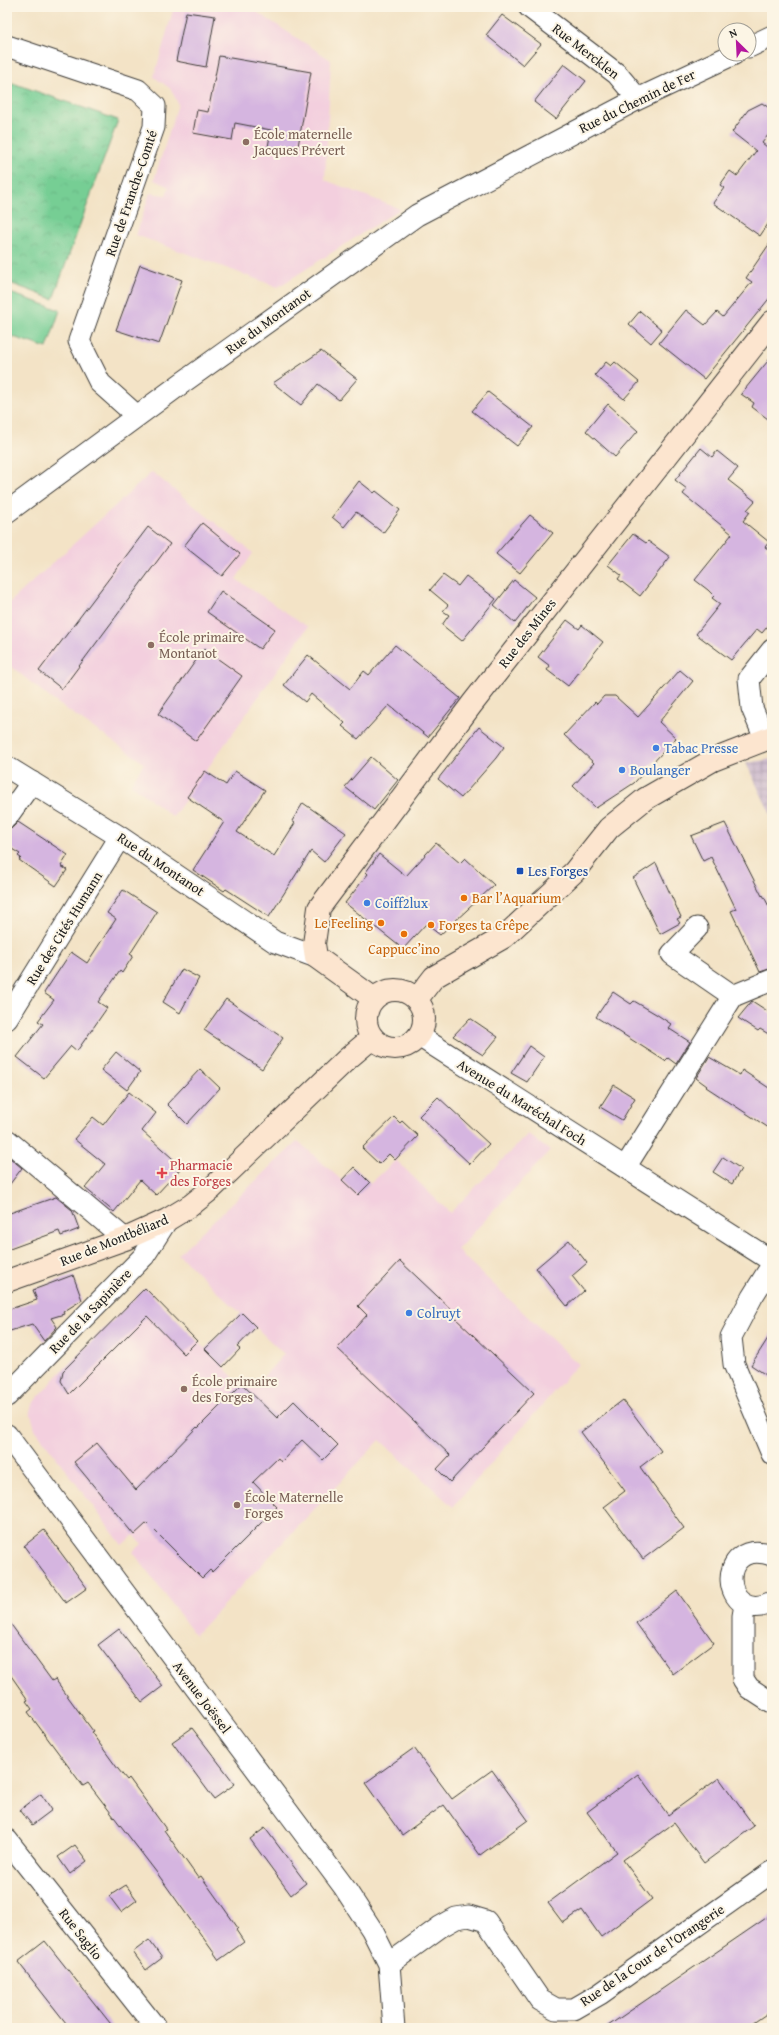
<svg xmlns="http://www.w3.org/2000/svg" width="779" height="2035" viewBox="0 0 779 2035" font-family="'Gentium Book Plus',serif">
  <defs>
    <pattern id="industrial-grid" width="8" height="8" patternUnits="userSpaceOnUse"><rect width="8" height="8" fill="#cfbdce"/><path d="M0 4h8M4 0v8" fill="none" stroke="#b1a2b0"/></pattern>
    <pattern id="park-crowns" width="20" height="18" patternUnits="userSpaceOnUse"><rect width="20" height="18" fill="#76ce94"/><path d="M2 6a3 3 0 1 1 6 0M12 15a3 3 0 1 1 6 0" fill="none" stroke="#66b07f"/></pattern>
  </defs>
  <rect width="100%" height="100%" fill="#fcf5e5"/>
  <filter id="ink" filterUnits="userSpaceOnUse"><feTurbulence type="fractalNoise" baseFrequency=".025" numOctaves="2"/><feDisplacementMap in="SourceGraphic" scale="8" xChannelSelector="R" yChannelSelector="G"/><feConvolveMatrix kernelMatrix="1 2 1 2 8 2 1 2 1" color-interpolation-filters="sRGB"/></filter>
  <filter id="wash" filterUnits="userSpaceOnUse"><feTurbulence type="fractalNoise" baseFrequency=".012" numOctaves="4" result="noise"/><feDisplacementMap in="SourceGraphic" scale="16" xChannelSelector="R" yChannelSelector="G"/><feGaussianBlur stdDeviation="0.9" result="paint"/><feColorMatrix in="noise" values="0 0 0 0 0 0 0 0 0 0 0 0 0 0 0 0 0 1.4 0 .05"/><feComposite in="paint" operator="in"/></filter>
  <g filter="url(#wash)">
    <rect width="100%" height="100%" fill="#f3e3c6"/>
    <path fill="#f3cfde" d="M174 7H249L331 60 325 180 400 209 278 287 136 235 150 193 166 195 169 187 154 180 178 104 171 89 154 77Z
      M152 472 253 553 236 579 308 627 173 817 131 784 144 763 50 698 7 663V605Z
      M528 1134 550 1151 457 1250 578 1364 453 1507 380 1440 195 1635 133 1552 142 1544 134 1535 122 1545 35 1429 30 1411 32 1404 61 1372 145 1288 241 1385 248 1378 256 1385 284 1354 178 1254 298 1141 358 1195 396 1160 450 1213Z"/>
    <path fill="url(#industrial-grid)" d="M772 759V817L746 763Z"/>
    <path fill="#76ce94" stroke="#497558" d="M7 292 60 310 47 348 7 335Z"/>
    <path fill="url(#park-crowns)" stroke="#497558" d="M7 81 118 120 53 299 7 282Z"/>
    <g id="blocks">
      <path fill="#d5b5e0" d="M186 12 215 16 206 67 176 61Z
        M502 15 541 44 523 65 486 35Z
        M219 56 311 72 297 152 268 147 271 130 235 123 232 140 193 133 197 110 208 112Z
        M564 64 586 81 556 119 534 102Z
        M762 103 772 110V130L762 143 772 151V218L760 236 713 203 724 188 720 185 730 171 737 176 756 151 732 132 748 110Z
        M772 240V295L704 379 659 343 686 310 705 325 717 312 723 317 752 282 746 278Z
        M140 265 182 280 159 344 116 330Z
        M640 311 662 330 651 343 629 324Z
        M321 351 357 379 339 400 318 384 301 405 273 383Z
        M772 356V422L752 407 754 403 741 394Z
        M606 362 611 366 615 362 639 382 624 399 595 375Z
        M488 392 533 427 517 446 472 411Z
        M608 404 638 431 615 457 586 431Z
        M701 448 712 457 717 451 738 468 728 480 755 501 747 510 750 512 743 521 769 542 765 547 772 552V621L762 633 757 629 731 660 696 634 720 604 712 598 714 596 708 590 695 580 732 534 683 494 687 489 675 480Z
        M359 481 374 493 376 491 400 510 383 533 356 512 344 527 332 517Z
        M530 515 553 533 520 573 496 554Z
        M202 523 240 554 222 576 184 546Z
        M148 527 170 544 62 689 39 671Z
        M633 534 646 543 648 541 670 557 640 596 618 579 621 575 608 565Z
        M443 575 458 586 466 576 496 599 462 641 442 625 449 615 443 611 448 605 430 590Z
        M514 580 535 597 515 623 494 605Z
        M221 591 275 629 260 649 207 612Z
        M567 620 579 629 582 625 603 642 568 686 547 670 550 666 538 657Z
        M395 645 460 698 428 737 389 705 358 739 342 726 345 723 311 694 305 702 284 685 308 655 350 689 364 671 369 675Z
        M204 649 242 676 196 741 158 714Z
        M680 670 693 681 659 722 676 738 634 783 596 808 573 786 594 763 564 735 595 702 597 704 604 696H615L638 717Z
        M479 727 504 747 496 758 461 798 438 779Z
        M371 757 398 780 374 810 345 787Z
        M205 771 226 785 235 771 265 790 237 832 274 856 295 823 292 821 303 803 346 833 324 862 311 851 269 917 226 889 224 891 193 870 224 822 187 797Z
        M18 822 68 855 61 866 67 870 56 886 19 860 21 858 18 856 20 854 7 846V833Z
        M725 823 762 896 763 895 772 912V968L760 972 731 911 736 909 711 857 703 861 691 836Z
        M436 843 460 863 465 858 494 885 440 935 426 924 403 949 345 903 368 874 366 872 379 854 406 876Z
        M656 863 681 917 677 919 680 923 660 934 633 878Z
        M123 890 157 912 130 954 133 956 122 973 120 971 98 1002 107 1008 77 1051 71 1046 44 1078 17 1057 43 1024 38 1021 54 1000 44 993 71 952 87 963 116 919 107 913Z
        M182 969 199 978 180 1013 163 1002Z
        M613 992 631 1004 634 1001 656 1014 671 1024 668 1028 690 1042 676 1064 668 1058 665 1061 596 1017Z
        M226 999 283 1038 262 1069 204 1030Z
        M752 1001 772 1014V1036L760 1029 758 1031 738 1018Z
        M470 1018 498 1037 483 1055 453 1036Z
        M529 1046 544 1057 527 1082 511 1073Z
        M116 1052 140 1072 127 1090 101 1070Z
        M709 1057 740 1075 742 1070 772 1090V1130L706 1087 707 1086 696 1078Z
        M200 1069 220 1088 187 1124 167 1104Z
        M614 1085 635 1098 622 1120 600 1107Z
        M129 1092 156 1113 142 1131 182 1167 156 1195 140 1180 114 1212 85 1188 105 1164 74 1139 93 1117 103 1125Z
        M438 1097 489 1144 470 1164 419 1116Z
        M394 1117 400 1123 402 1121 418 1136 395 1160 389 1154 379 1164 362 1148Z
        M723 1157 741 1169 732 1184 713 1172Z
        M10 1158 22 1168 7 1188V1161Z
        M354 1167 370 1183 358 1195 342 1180Z
        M56 1197 72 1210 79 1229 61 1236 59 1231 7 1250V1214Z
        M569 1240 587 1263 572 1276 584 1291 567 1306 536 1268Z
        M400 1261 455 1313 453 1316 534 1393 450 1482 437 1469 450 1455 337 1348 367 1315 358 1306Z
        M73 1275 82 1300 63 1312 64 1314 51 1318 57 1327 44 1341 32 1324 7 1332V1310L37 1300 33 1290Z
        M145 1288 197 1341 184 1354 147 1316 69 1394 61 1381 63 1371Z
        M242 1313 256 1327 237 1347 240 1349 223 1367 205 1349Z
        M772 1332V1379L751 1365Z
        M242 1384 277 1418 294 1401 338 1445 323 1460 302 1440 281 1462 278 1458 253 1482 277 1507 212 1572 210 1570 202 1578 147 1523 134 1535 74 1462 97 1443 136 1490 197 1427 198 1428Z
        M623 1400 661 1451 640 1467 684 1528 643 1559 604 1507 625 1491 581 1432Z
        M44 1530 87 1588 66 1603 24 1546Z
        M677 1591 714 1643 673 1674 636 1623Z
        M7 1619 52 1681 55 1679 93 1731 91 1732 118 1769 127 1780 129 1778 166 1829 164 1830 198 1878 201 1876 238 1928 236 1930 244 1942 219 1960 157 1873 88 1783 83 1786 28 1712 32 1709 26 1701 28 1700 7 1670Z
        M119 1629 163 1686 142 1702 98 1645Z
        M192 1728 235 1784 214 1799 172 1742Z
        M414 1748 452 1799 492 1770 528 1820 480 1855 444 1805 402 1835 365 1783Z
        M638 1774 668 1815 719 1778 754 1826 704 1863 674 1823 623 1860 652 1899 601 1937 582 1910 563 1923 548 1903 617 1852 587 1812Z
        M41 1794 52 1810 32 1825 20 1810Z
        M265 1828 306 1883 291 1895 250 1839Z
        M75 1845 87 1861 70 1874 58 1857Z
        M126 1885 137 1900 121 1912 109 1896Z
        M772 1914V2010L746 2028H605Z
        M149 1940 162 1958 146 1970 133 1952Z
        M45 1941 114 2028H70L18 1962Z"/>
    </g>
  </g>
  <g filter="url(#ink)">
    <use href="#blocks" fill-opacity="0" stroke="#3c3a36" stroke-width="1"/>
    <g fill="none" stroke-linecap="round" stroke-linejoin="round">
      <g stroke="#3c3a36" stroke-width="23">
        <path id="street" d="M529 7 617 74 638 99
          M7 46 138 90 155 106 154 127 79 341 100 383 137 416
          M749 47 772 36
          M7 512 182 383 417 215 638 99 734 54
          M765 739 752 708 749 679 772 650
          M7 767 120 837 275 942 316 957
          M7 817 32 782
          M697 928 672 954 733 996
          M7 1019 120 837
          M419 1036 772 1261
          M7 1140 125 1239
          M626 1166 733 996 772 980
          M772 1265 752 1297 731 1337 734 1364 772 1454
          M7 1396 144 1256 167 1220
          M7 1435 344 1887 372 1930 389 1964 394 2028
          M772 1555C713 1536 722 1627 772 1602
          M745 1605 743 1616V1679L749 1688 772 1703
          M7 1840 156 2028
          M389 1964 440 1927 456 1918 469 1916 486 1921 540 2000 556 2009H574L600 1994 772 1872"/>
      </g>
      <g stroke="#3c3a36" stroke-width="24">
        <path id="secondary" d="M366 1019a29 29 0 1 1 58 0a29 29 0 1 1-58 0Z
          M373 998 316 957 314 944 319 908 472 704 772 322
          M417 999 434 977 504 937 574 872 609 828 645 799 713 760 772 737
          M7 1281 125 1239 167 1220 190 1206 210 1190 346 1060 372 1038"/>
      </g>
      <use href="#street" stroke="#fff" stroke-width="21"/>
      <use href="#secondary" stroke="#fce5cf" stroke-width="22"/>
    </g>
  </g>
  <g fill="#8d6e63" stroke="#fcf5e5" stroke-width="1.5">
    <circle cx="246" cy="142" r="4"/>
    <circle cx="151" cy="645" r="4"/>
    <circle cx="184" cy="1389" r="4"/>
    <circle cx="237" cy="1505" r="4"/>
  </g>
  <g fill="#3f7fe0" stroke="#fcf5e5" stroke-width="1.5">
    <circle cx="656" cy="748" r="4"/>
    <circle cx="622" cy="770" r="4"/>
    <circle cx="367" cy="903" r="4"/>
    <circle cx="409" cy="1313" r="4"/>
  </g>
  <rect fill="#1a4fb4" stroke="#fcf5e5" stroke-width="1.5" x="516" y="867" width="8" height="8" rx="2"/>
  <g fill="#e8710a" stroke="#fcf5e5" stroke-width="1.5">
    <circle cx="464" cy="898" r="4"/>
    <circle cx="381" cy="923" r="4"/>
    <circle cx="431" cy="925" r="4"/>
    <circle cx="404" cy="934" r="4"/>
  </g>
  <path fill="#e0444e" stroke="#fcf5e5" stroke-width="1.5" d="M160 1167h4v4h4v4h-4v4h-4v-4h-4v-4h4z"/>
  <g text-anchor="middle" stroke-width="4" stroke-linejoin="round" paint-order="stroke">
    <g font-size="14" fill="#1c1c1c" stroke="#fcf5e5">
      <text transform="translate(586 51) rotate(38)" y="5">Rue Mercklen</text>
      <text transform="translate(637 101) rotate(-26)" y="5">Rue du Chemin de Fer</text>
      <text transform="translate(131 193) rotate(-71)" y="5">Rue de Franche-Comté</text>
      <text transform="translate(268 321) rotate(-36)" y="5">Rue du Montanot</text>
      <text transform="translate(527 633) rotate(-52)" y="5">Rue des Mines</text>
      <text transform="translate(161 864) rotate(34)" y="5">Rue du Montanot</text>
      <text transform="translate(64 928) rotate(-58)" y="5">Rue des Cités Humann</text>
      <text transform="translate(522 1102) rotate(32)" y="5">Avenue du Maréchal Foch</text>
      <text transform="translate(114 1240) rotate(-22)" y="5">Rue de Montbéliard</text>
      <text transform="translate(90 1311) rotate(-46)" y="5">Rue de la Sapinière</text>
      <text transform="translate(202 1697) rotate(53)" y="5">Avenue Joëssel</text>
      <text transform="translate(81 1934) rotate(52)" y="5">Rue Saglio</text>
      <text transform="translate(652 1955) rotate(-34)" y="5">Rue de la Cour de l'Orangerie</text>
    </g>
    <g font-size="14" fill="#785e54" stroke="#fcf5e5" text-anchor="start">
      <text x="254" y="139">École maternelle<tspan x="254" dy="16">Jacques Prévert</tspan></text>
      <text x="159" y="642">École primaire<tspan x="159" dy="16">Montanot</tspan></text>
      <text x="192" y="1386">École primaire<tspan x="192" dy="16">des Forges</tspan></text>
      <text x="245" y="1502">École Maternelle<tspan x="245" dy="16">Forges</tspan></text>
    </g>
    <g font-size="14" fill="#366cbe" stroke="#fcf5e5" text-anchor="start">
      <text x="664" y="753">Tabac Presse</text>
      <text x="630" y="775">Boulanger</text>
      <text x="375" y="908">Coiff2lux</text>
      <text x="417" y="1318">Colruyt</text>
    </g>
    <g font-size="14" fill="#164399" stroke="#fcf5e5" text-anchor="start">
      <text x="528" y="876">Les Forges</text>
    </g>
    <g font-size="14" fill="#c56008" stroke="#fcf5e5" text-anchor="start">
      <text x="472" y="903">Bar l’Aquarium</text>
      <text x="373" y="928" text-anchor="end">Le Feeling</text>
      <text x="439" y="930">Forges ta Crêpe</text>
      <text x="404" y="954" text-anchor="middle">Cappucc’ino</text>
    </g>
    <g font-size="14" fill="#be3a42" stroke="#fcf5e5" text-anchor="start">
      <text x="170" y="1170">Pharmacie<tspan x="170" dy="16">des Forges</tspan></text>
    </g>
  </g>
  <rect width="779" height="2035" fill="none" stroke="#fcf5e5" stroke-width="24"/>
  <g transform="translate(737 42) rotate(336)"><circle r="19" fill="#fcf5e5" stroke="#a29e95"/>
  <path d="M0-3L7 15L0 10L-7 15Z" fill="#b5179e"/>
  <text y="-6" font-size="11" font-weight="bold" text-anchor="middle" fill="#1c1c1c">N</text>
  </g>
</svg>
